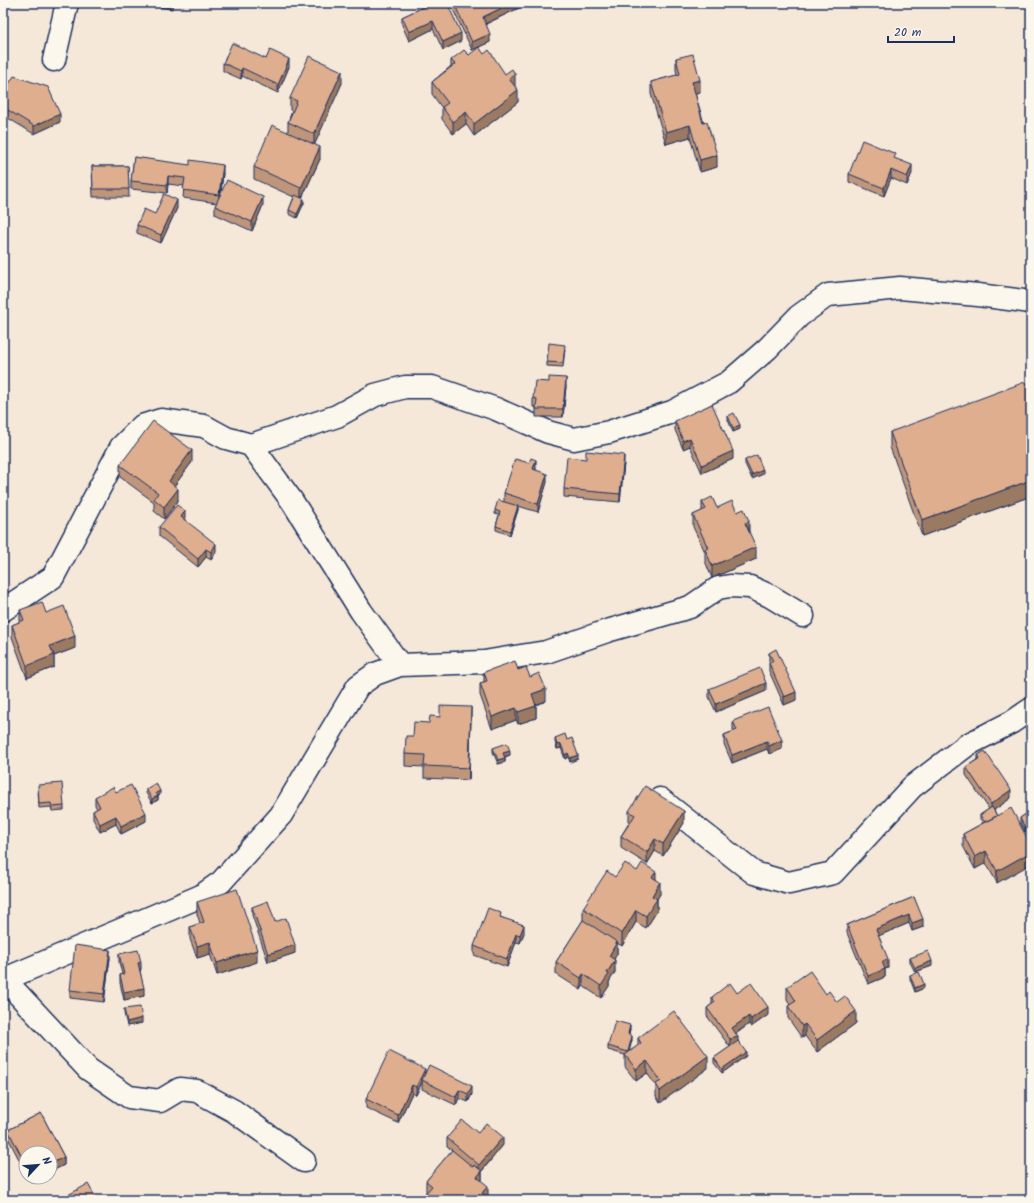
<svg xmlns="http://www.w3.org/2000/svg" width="1034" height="1203" viewBox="0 0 1034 1203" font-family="Kalam,sans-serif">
  <rect width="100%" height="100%" fill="#f5e8d9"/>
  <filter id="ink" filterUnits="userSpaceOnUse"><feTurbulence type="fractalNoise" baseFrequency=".025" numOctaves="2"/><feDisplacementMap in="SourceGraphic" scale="8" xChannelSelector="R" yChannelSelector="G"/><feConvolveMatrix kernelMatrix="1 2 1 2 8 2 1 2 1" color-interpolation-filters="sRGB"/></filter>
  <g filter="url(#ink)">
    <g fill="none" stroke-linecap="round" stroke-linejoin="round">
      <g stroke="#1b2f5e" stroke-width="25">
        <path id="minor" d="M54 60 67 3
          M251 445 337 416 375 395 405 387H432L496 409 548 432 574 439 609 432 672 412 729 382 767 349 799 316 828 295 900 288 978 295 1031 302
          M3 610 53 577 121 447 142 426 161 420 204 426 226 438 251 445 292 501 361 611 400 665 484 662 546 652 607 631 690 607 718 588 730 586 750 587 770 596 803 616
          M660 799 754 873 789 883 833 873 912 787 967 745 1012 722 1031 709
          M3 978 88 1069 129 1097 160 1101 180 1089 197 1091 234 1111 304 1161
          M5 979 201 896 221 882 281 815 358 686 375 674 400 665"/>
      </g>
      <use href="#minor" stroke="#fbf7ec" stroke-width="22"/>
    </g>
    <path fill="#bf967b" stroke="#1b2f5e" d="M133 3H173L172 9Z
      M432 3 461 41 443 50 433 29 409 41 402 25V17Z
      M450 3H521V7L486 24 490 42 472 50Z
      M484 54 505 74 515 86 518 102 474 136 466 124 453 134 442 119V108L432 94V82L451 66V60L469 55Z
      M676 58 700 92 695 93 717 167 700 172 690 137 666 144 651 94V82L677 75 676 70Z
      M266 59 289 67 278 93 242 76 241 79 223 71V63Z
      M342 83 314 145 320 159 302 198 304 203 297 218 289 214V210L294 197 254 179V167L288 133V122L292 111 290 110V98Z
      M3 93 60 122 34 134 3 115Z
      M134 157 223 173 221 194 263 205 252 231 215 214V206L217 203 183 198 184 186 168 184 167 193 131 189V181Z
      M896 159 912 173 907 185 891 178 884 196 849 182V174Z
      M92 166H128L129 197H93Z
      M177 208 161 243 137 233V225Z
      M565 349 563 367 547 366V362Z
      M566 386 563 417H536V407H533V398Z
      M1031 399V496L922 536 890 447V432Z
      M728 416 740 429 733 432 728 420Z
      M675 421 733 459 702 473 690 446 683 449 675 430Z
      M586 459 624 463 620 502 564 497V489Z
      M745 460 763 474 752 479 745 464Z
      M192 462 174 486 178 501 164 519 154 511V502L120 477V465Z
      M536 468V470L547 482 538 512 518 506V510L510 535 496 530V526L499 515 495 514V510L504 501V493Z
      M702 502 717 508 737 512 749 532 756 559 712 578 705 561V552L693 527V515L702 511Z
      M185 519V520L216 552 211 560 206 557 198 567 159 536V527Z
      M20 610 46 613 75 648 54 656V667L27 678 12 637V625L20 622Z
      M769 653 796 700 784 705 769 671V663L770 662 769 661Z
      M518 670 530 677 546 701 536 705V718L518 724 516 720 492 729 480 695V683L484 682V672Z
      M709 689 766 691 716 712 709 697Z
      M471 719 469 780 424 778V767L405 766V754L413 736 429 723Z
      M733 721 782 749 769 754 767 749 732 763 724 744V735L734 731 733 730Z
      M555 738 567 740 578 759 570 762 568 757 565 759 561 748 557 749 555 742Z
      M493 748 510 755 505 757V762L498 764 493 752Z
      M978 755 1011 798 994 810 997 816V883L986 863 975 869 963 846V834L983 823 980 819V815L989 809 966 775V767L978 759Z
      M38 789 64 806V810L52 811 51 807 39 808Z
      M146 789 160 795 158 796V800L152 803 146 793Z
      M116 792 146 821 121 834 116 824 100 832 93 819V811L97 809 95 805V797Z
      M629 811 684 823 663 856 655 851 647 864 621 848V836L629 823Z
      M1026 814 1025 832 1020 822V818Z
      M637 871 656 879 660 894 657 899V911L646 928 636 922 622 946 617 943V954L614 959 615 972 609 982V986L601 998 583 986 581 990 556 974V962L583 920V908L615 877Z
      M914 897 923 927 912 931 909 923 878 936 888 968 885 969V977L868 984 847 933V925Z
      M197 902 257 962 217 975 210 954 197 958 190 939V927L200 923 197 914Z
      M252 907 275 922 295 953 268 962 252 915Z
      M501 917 524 933 520 943 516 942 507 967 474 955V946Z
      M119 954 141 970H140L144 996 124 1000 120 983V975L122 974 119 962Z
      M110 958 104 1002 70 998V990Z
      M910 958 932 966 915 972 910 962Z
      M910 975 924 988 915 992 910 979Z
      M787 987 826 994 837 1002 856 1023 817 1052 805 1036 802 1038 788 1018V1006L790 1005 787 999Z
      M737 993 768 1015 751 1027 749 1024 736 1034 738 1041 746 1056 722 1073 714 1063V1058L730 1047 707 1016V1008L712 1004V997Z
      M124 1009 142 1023 127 1026 124 1013Z
      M630 1029 629 1034 632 1040 628 1052 638 1046V1038L708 1068 660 1103 656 1096V1086L647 1073 636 1081 625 1067V1055L608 1050V1046Z
      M425 1075 472 1094 468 1102 459 1098 456 1105 422 1089V1082L416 1095 412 1093 398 1123 366 1108V1099Z
      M41 1113 64 1157V1165L50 1172V1153H26V1173L8 1138V1130Z
      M478 1133 503 1145 482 1171V1181L488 1197 491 1200H425V1194L426 1193V1181L452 1150 447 1147V1138Z
      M28 1177H40L31 1182Z
      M68 1195 97 1200H68Z"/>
    <path fill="#9b7a64" stroke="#1b2f5e" d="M512 3H521V7L483 25V17Z
      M433 21V29L409 41V32Z
      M461 33V41L443 50V42Z
      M490 34V42L472 50V42Z
      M289 59V67L278 93V85Z
      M242 68V76L241 79V71Z
      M342 71V83L314 146V134Z
      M515 74V86L509 91V79Z
      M700 80V92L692 94V82Z
      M518 90V102L474 136V124Z
      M466 112V124L453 134V122Z
      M60 114V122L34 134V126Z
      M690 125V137L666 144V132Z
      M320 147V159L301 200V188Z
      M717 155V167L700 172V160Z
      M223 165V173L219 203V195Z
      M912 165V173L907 185V177Z
      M891 170V178L884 196V188Z
      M168 176V184L167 193V185Z
      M263 197V205L252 231V222Z
      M304 199V203L297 218V214Z
      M177 200V208L161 243V235Z
      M566 378V386L563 417V409Z
      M740 425V429L733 432V428Z
      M690 438V446L683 449V441Z
      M192 450V462L169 493V481Z
      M733 451V459L702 473V465Z
      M624 455V463L620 502V494Z
      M536 460V468L533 478V469Z
      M763 470V474L752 479V475Z
      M547 474V482L538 512V504Z
      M1031 480V496L922 536V520Z
      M178 489V501L164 519V507Z
      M518 506V510L510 535V531Z
      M185 511V519L181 525V517Z
      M749 521V533L745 523Z
      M216 544V552L211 560V552Z
      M756 547V559L712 578V566Z
      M206 549V557L198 567V559Z
      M75 636V648L54 656V667L27 678V666L50 646Z
      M766 683V691L716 712V704Z
      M546 689V701L532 706V694Z
      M796 692V700L784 705V697Z
      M536 706V718L518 724V712Z
      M471 707V719L469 780V768Z
      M516 708V720L492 729V717Z
      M782 740V749L769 754V746Z
      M767 741V749L732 763V755Z
      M561 744V748L557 749V745Z
      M510 751V755L503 757V753Z
      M568 753V757L565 759V755Z
      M578 755V759L570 762V758Z
      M505 758V762L498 764V760Z
      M1011 790V798L991 812V804Z
      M160 791V795L158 796V800L152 803V799L156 793Z
      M684 811V823L663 856V844Z
      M146 813V821L121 834V826Z
      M116 816V824L100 832V824Z
      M1031 825V829L1025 832V828Z
      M655 839V851L647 864V852Z
      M986 851V863L975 869V857Z
      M1031 852V864L997 883V871Z
      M656 872V884L652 877Z
      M660 882V894L657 899V911L646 928V916L652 896Z
      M636 910V922L622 946V934Z
      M909 915V923L876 937V929Z
      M923 919V927L912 931V923Z
      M524 925V933L520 943V935Z
      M516 934V942L507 967V959Z
      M210 942V954L197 958V946Z
      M617 942V954L609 967V956Z
      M295 945V953L268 962V954Z
      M110 950V958L104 1002V994Z
      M257 950V962L217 975V963Z
      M888 959V968L885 969V977L868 984V976L882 962Z
      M615 960V972L609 982V986L601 998V986L607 973Z
      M932 961V966L915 972V968Z
      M141 962V970L138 971V963Z
      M583 974V986L581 990V978Z
      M924 984V988L915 992V988Z
      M144 988V996L124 1000V992Z
      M768 1007V1015L751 1027V1019Z
      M856 1011V1023L817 1052V1040Z
      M749 1016V1024L732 1036V1028Z
      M142 1018V1023L127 1026V1022Z
      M805 1024V1036L802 1038V1026Z
      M630 1025V1029L628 1038V1034Z
      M632 1036V1040L628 1056V1052Z
      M738 1037V1045L730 1047V1039Z
      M746 1052V1056L722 1073V1069Z
      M708 1056V1068L660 1103V1091Z
      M647 1061V1073L636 1081V1069Z
      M425 1069V1077L422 1080V1082L416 1095V1087Z
      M412 1085V1093L398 1123V1115Z
      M472 1086V1094L468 1102V1094Z
      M459 1090V1098L456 1105V1097Z
      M503 1137V1145L479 1174V1165Z
      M64 1157V1165L50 1172V1164Z
      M482 1171V1183L477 1177Z
      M31 1177H40L31 1182Z
      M488 1186V1198L482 1193Z"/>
    <path fill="#deae8f" stroke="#1b2f5e" d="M432 3H447L461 33 443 42 433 21 409 32 402 17Z
      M454 3H512L483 17 490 34 472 42Z
      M232 43 266 59 270 50 289 59 278 85 242 68 241 71 223 63Z
      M479 47 484 54 489 50 505 74 512 69 515 74 509 79 518 90 474 124 466 112 453 122 442 107 448 103 432 82 455 64 451 60 464 50 469 55Z
      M693 54 700 80 692 82 703 123 707 122 717 155 700 160 690 125 666 132 651 82 680 74 676 58Z
      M309 56 342 71 314 134 288 122 297 101 290 98Z
      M14 76 48 87 60 114 34 126 3 107V93Z
      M272 125 320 147 301 188 254 167Z
      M862 140 896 154 894 158 912 165 907 177 891 170 884 188 849 174Z
      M134 157 190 165V160L223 165 219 195 183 190 185 178 168 176 167 185 131 181Z
      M92 166H128L129 189H93Z
      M227 180 263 197 252 222 215 206Z
      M164 194 177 200 161 235 137 225 144 209 155 214Z
      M295 195 304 199 297 214 289 210Z
      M549 343 565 345 563 363 547 362Z
      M549 377 566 378 563 409H536L537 399 533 398 535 381 549 382Z
      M1025 382 1031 399V480L922 520 890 432Z
      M712 404 733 451 702 465 690 438 683 441 675 421Z
      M734 413 740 425 733 428 728 416Z
      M153 421 192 450 169 481 178 489 164 507 154 499 158 493 120 465Z
      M586 451 624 455 620 494 564 489 567 457 586 459Z
      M757 455 763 470 752 475 745 460Z
      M531 458 536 460 533 469 547 474 538 504 504 493 515 459 529 463Z
      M712 497 717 508 732 501 737 512 744 509 749 521 745 523 756 547 712 566 705 549 708 548 693 515 706 509 702 502Z
      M498 500 518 506 510 531 496 526 500 512 495 510Z
      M177 505 185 511 181 517 216 544 211 552 206 549 198 559 159 527Z
      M42 602 46 613 64 606 75 636 50 646 54 655 27 666 12 625 24 620 20 610Z
      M776 649 796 692 784 697 769 663 773 661 769 653Z
      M515 661 518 670 526 667 530 677 539 673 546 689 532 694 536 706 518 712 516 708 492 717 480 683 487 681 484 672Z
      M760 668 766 683 716 704 709 689Z
      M440 706 471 707 469 768 424 766 425 755 405 754 406 736H413L414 722 429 723 430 716 440 717Z
      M768 707 782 740 769 746 767 741 732 755 724 735 737 730 733 721Z
      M565 734 567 740 572 738 578 755 570 758 568 753 565 755 561 744 557 745 555 738Z
      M507 743 510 751 503 753 505 758 498 760 493 748Z
      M985 751 1011 790 991 804 966 767 980 758 978 755Z
      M62 783 64 806 52 807 51 803 39 804 38 785Z
      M156 783 160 791 156 793 158 796 152 799 146 789Z
      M131 785 146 813 121 826 116 816 100 824 93 811 100 807 95 797 113 787 116 792Z
      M645 786 684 811 663 844 655 839 647 852 621 836 635 815 629 811Z
      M992 807 997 816 985 822 980 815Z
      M1011 808 1031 845V852L997 871 986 851 975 857 963 834Z
      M1026 814 1031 823V825L1025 828 1020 818Z
      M625 863 637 871 642 863 656 872 652 877 660 882 652 896 657 899 646 916 636 910 622 934 583 908 607 871 615 877Z
      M237 889 257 950 217 963 210 942 197 946 190 927 204 922 197 902Z
      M914 897 923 919 912 923 909 915 876 929 888 959 882 962 885 969 868 976 847 925Z
      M268 901 275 922 286 918 295 945 268 954 252 907Z
      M488 908 501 913 500 917 524 925 520 935 516 934 507 959 474 946Z
      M583 920 617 942 609 956 615 960 607 973 609 974 601 986 583 974 581 978 556 962Z
      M75 945 110 950 104 994 70 990Z
      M138 950 141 962 138 963 144 988 124 992 120 975 124 974 119 954Z
      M928 951 932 961 915 968 910 958Z
      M810 971 826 994 829 991 837 1002 845 996 856 1011 817 1040 805 1024 802 1026 788 1006 796 1001 787 987Z
      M919 972 924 984 915 988 910 975Z
      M730 983 737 993 751 983 768 1007 751 1019 749 1016 732 1028 738 1037 730 1039 707 1008 715 1002 712 997Z
      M140 1007 142 1018 127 1022 124 1009Z
      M674 1011 708 1056 660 1091 656 1084 661 1081 647 1061 636 1069 625 1055 641 1043 638 1038Z
      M615 1021 630 1025 628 1034 632 1036 628 1052 608 1046Z
      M738 1041 746 1052 722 1069 714 1058Z
      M389 1051 425 1069 416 1087 412 1085 398 1115 366 1099Z
      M429 1065 472 1086 468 1094 459 1090 456 1097 422 1080Z
      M41 1113 64 1157 50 1164V1153H26V1165L8 1130Z
      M462 1120 478 1133 486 1123 503 1137 479 1165 447 1138Z
      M452 1150 473 1167 474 1165 482 1171 477 1177 488 1186 482 1193 491 1200H432L425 1194 432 1186 426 1181Z
      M88 1184 97 1200H70L68 1195Z"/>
  </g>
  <rect width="1034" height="1203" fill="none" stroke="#fbf7ec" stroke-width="16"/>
  <rect x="8" y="8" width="1018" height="1187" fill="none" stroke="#1b2f5e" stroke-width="1.5" filter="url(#ink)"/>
  <g transform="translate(38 1165) rotate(64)"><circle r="19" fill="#fbf7ec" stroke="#a1a7b3"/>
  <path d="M0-3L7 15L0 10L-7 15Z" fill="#1b2f5e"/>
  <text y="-6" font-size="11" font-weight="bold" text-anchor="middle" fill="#1b2f5e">N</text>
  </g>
  <path d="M888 36v6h66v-6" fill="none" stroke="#1b2f5e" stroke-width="2"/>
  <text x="894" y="36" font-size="12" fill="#1b2f5e" stroke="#fbf7ec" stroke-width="3" paint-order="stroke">20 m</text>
</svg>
